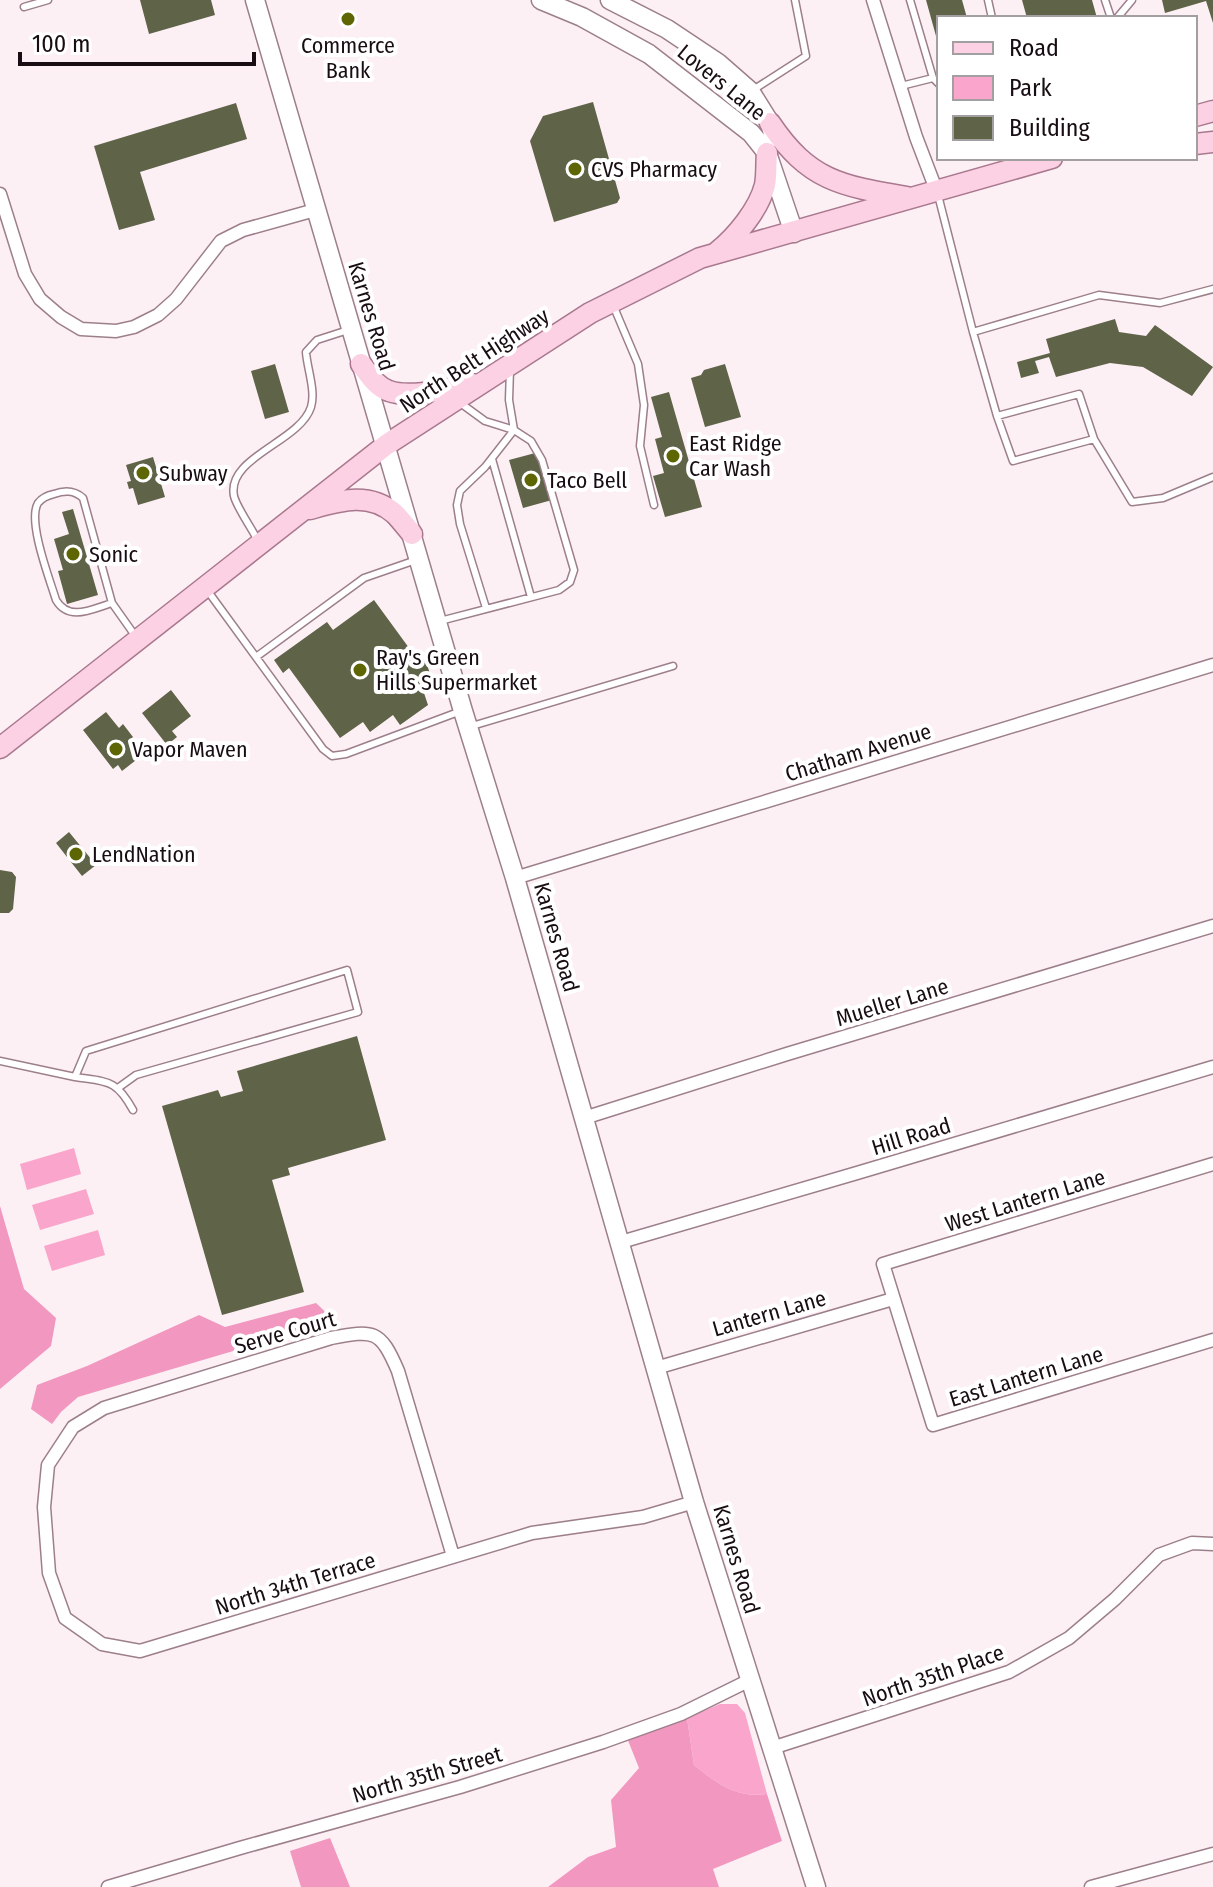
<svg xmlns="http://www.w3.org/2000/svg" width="1213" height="1887" viewBox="0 0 1213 1887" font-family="'Fira Sans Condensed',sans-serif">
  <rect width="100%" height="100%" fill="#fdf0f5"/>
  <path fill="#faa5cb" d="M74 1148 81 1174 27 1190 20 1164Z
    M86 1189 94 1214 40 1230 32 1205Z
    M98 1230 105 1255 52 1271 44 1246Z
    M720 1704H737L745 1713 767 1794C735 1798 718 1784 694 1765L687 1718Z"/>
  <path fill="#f197c0" d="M0 1206 24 1289 56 1318 51 1346 0 1389Z
    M316 1303 335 1321 78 1397 61 1412 52 1424 31 1409 37 1385 87 1366 199 1315 225 1327Z
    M687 1718 694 1765C718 1784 735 1798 767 1794L782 1841 713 1869 719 1887H548L588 1857 616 1847 611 1800 639 1768 627 1738Z
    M330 1838 350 1887H301L290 1851Z"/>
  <path fill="#5f6348" d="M140 0H211L215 15 149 34Z
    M926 0H962L967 18H939V35L936 36Z
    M1022 0H1092L1097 18H1027Z
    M1162 0H1213V23L1206 1 1165 13Z
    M593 102 620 198 617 203 554 222 530 141 543 116Z
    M236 103 247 139 140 172 155 220 119 230 94 146Z
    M1115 319 1119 332 1146 336 1155 325 1213 367 1192 396 1143 367 1110 363 1056 377 1049 357 1035 361 1039 373 1021 378 1017 362 1050 353 1046 339Z
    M275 364 289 412 265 419 251 371Z
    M725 364 741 417 705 427 691 378 701 375 704 370Z
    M669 392 702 507 665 517 653 476 664 473 655 439 662 437 651 397Z
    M539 452 552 500 523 508 509 460Z
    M153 457 165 497 138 505 133 488 129 489 127 482 131 481 126 465Z
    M73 509 98 595 67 604 58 571 63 570 54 539 69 534 62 512Z
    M374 600 412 652 415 664 426 661 434 687 423 690 428 705 400 725 393 715 370 732 363 722 340 738 289 668 283 673 274 660 327 622 333 630Z
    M171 690 191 716 172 731 177 737 167 745 142 713Z
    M106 712 119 728 123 724 133 737 128 741 140 757 122 771 118 765 113 769 83 730Z
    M69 832 96 865 82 876 56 843Z
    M0 870 12 872 16 877 13 909 9 913H0Z
    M357 1036 386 1140 288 1168 290 1175 272 1180 304 1292 222 1315 162 1106 218 1090 221 1097 243 1091 237 1071Z"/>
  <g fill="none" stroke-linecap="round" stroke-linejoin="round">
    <g stroke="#9c7f8b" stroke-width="9">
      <path id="lane" d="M910 0 933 78 939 84
        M988 0 992 18
        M1105 0 1111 18
        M24 7 48 0
        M1117 18 1132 0
        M901 86 933 78
        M753 90 806 56 795 0
        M938 195 973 332 1099 295 1160 303 1213 289
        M613 305 638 364 644 405 640 446 654 505
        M973 332 997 416 1013 461 1094 439 1079 394 997 416
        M1094 439 1132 502 1163 498 1213 477
        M492 459 531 597
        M257 539C252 529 236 506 234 496 226 457 300 442 311 407 316 391 307 368 306 352L317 340 348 330
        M207 590 323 749 332 756 346 754 461 711
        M112 603C92 609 69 622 56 600 50 580 27 521 38 503 42 498 49 495 54 494 65 490 74 490 83 498L112 603 136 637
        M486 608 460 524 457 505 460 491 485 467 514 430 509 400 510 369
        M440 621 559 590 570 582 574 570 542 460 531 441 514 430 485 421 459 402
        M256 657 364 578 416 560
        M472 726 673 666
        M0 1061 75 1077 86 1051 347 970 358 1012 136 1075 118 1088
        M75 1077C108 1082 116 1079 133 1110"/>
    </g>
    <g stroke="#9c7f8b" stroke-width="15">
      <path id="street" d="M873 0 916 137 937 192
        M0 194 25 274 40 299 61 317 81 329 116 331 134 327 158 315 176 299 221 241 243 230 315 210
        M515 878 1213 665
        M584 1118 787 1054 1213 926
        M1213 1164 883 1264 933 1425 1213 1340
        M621 1242 857 1173 1213 1067
        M656 1368 893 1299
        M453 1556 398 1371C380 1329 374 1330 331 1338L104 1408 73 1427 48 1465 44 1507 49 1573 65 1618 102 1644 140 1651 532 1533 643 1517 694 1502
        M772 1748 1009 1672 1069 1638 1115 1599 1159 1555 1192 1543 1213 1544
        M108 1887 240 1848 460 1787 603 1742 681 1714 750 1680
        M1091 1887 1213 1854"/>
    </g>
    <g stroke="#9c7f8b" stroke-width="21">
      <path id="secondary" d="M255 0 463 711 515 878 694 1502 816 1887
        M541 0 582 17 649 54 751 133 767 153 794 233
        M610 0 667 29 718 63 750 91 770 123 774 137"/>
    </g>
    <g stroke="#aa788e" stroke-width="23">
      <path id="primary" d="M1195 116 1213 111
        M770 123C809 181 841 186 907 197
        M1195 144 1213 142
        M717 252C736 237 759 209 765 185 767 175 766 163 767 153
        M361 364C369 374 376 387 389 391 411 399 450 388 473 384
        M310 509C339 501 369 491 395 514 401 520 406 527 412 534
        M0 748 386 445 590 313 700 258 1052 158"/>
    </g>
    <use href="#lane" stroke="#fff" stroke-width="6"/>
    <use href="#street" stroke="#fff" stroke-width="12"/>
    <use href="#secondary" stroke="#fff" stroke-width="18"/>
    <use href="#primary" stroke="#fbd1e3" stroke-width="20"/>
  </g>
  <g fill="#5e6503" stroke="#fff" stroke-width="3">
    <circle cx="348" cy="19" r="8"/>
    <circle cx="575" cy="169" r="8"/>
    <circle cx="673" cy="456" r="8"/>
    <circle cx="143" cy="473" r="8"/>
    <circle cx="531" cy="480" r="8"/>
    <circle cx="73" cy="554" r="8"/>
    <circle cx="360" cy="670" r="8"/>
    <circle cx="116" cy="749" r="8"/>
    <circle cx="76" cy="854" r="8"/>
  </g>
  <g text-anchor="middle" stroke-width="8" stroke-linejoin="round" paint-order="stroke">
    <g font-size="22" fill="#180d12" stroke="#fff" text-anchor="start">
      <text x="348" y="53" text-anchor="middle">Commerce<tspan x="348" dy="25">Bank</tspan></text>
      <text x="591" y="177">CVS Pharmacy</text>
      <text x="689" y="451">East Ridge<tspan x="689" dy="25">Car Wash</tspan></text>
      <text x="159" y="481">Subway</text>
      <text x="547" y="488">Taco Bell</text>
      <text x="89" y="562">Sonic</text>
      <text x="376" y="665">Ray's Green<tspan x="376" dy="25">Hills Supermarket</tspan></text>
      <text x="132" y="757">Vapor Maven</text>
      <text x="92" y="862">LendNation</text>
    </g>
    <g font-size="22" fill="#180d12" stroke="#fff">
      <text transform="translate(722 82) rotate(39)" y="8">Lovers Lane</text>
      <text transform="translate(372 316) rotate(73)" y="8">Karnes Road</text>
      <text transform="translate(474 360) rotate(-33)" y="8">North Belt Highway</text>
      <text transform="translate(858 752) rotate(-17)" y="8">Chatham Avenue</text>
      <text transform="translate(557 937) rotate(74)" y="8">Karnes Road</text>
      <text transform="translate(892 1002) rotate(-17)" y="8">Mueller Lane</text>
      <text transform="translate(911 1136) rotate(-17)" y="8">Hill Road</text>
      <text transform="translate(1025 1200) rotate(-17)" y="8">West Lantern Lane</text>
      <text transform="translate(769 1313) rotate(-16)" y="8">Lantern Lane</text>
      <text transform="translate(285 1332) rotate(-16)" y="8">Serve Court</text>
      <text transform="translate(1026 1376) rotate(-17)" y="8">East Lantern Lane</text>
      <text transform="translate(737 1559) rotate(73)" y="8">Karnes Road</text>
      <text transform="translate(295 1583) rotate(-17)" y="8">North 34th Terrace</text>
      <text transform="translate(933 1675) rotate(-19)" y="8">North 35th Place</text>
      <text transform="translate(427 1774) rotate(-16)" y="8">North 35th Street</text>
    </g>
  </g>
  <rect x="937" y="16" width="260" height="144" fill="#ffffff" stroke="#a39ea0" stroke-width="2"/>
  <rect x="953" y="42" width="40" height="12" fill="#fbd1e3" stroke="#a39ea0" stroke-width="2"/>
  <text x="1009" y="56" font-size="24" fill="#180d12">Road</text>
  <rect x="953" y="76" width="40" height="24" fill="#faa5cb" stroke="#a39ea0" stroke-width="2"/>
  <text x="1009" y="96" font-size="24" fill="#180d12">Park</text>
  <rect x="953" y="116" width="40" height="24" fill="#5f6348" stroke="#a39ea0" stroke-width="2"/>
  <text x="1009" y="136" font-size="24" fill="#180d12">Building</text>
  <path d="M20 52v12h234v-12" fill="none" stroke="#180d12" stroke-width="4"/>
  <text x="32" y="52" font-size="24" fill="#180d12" stroke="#ffffff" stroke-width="6" paint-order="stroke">100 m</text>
</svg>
